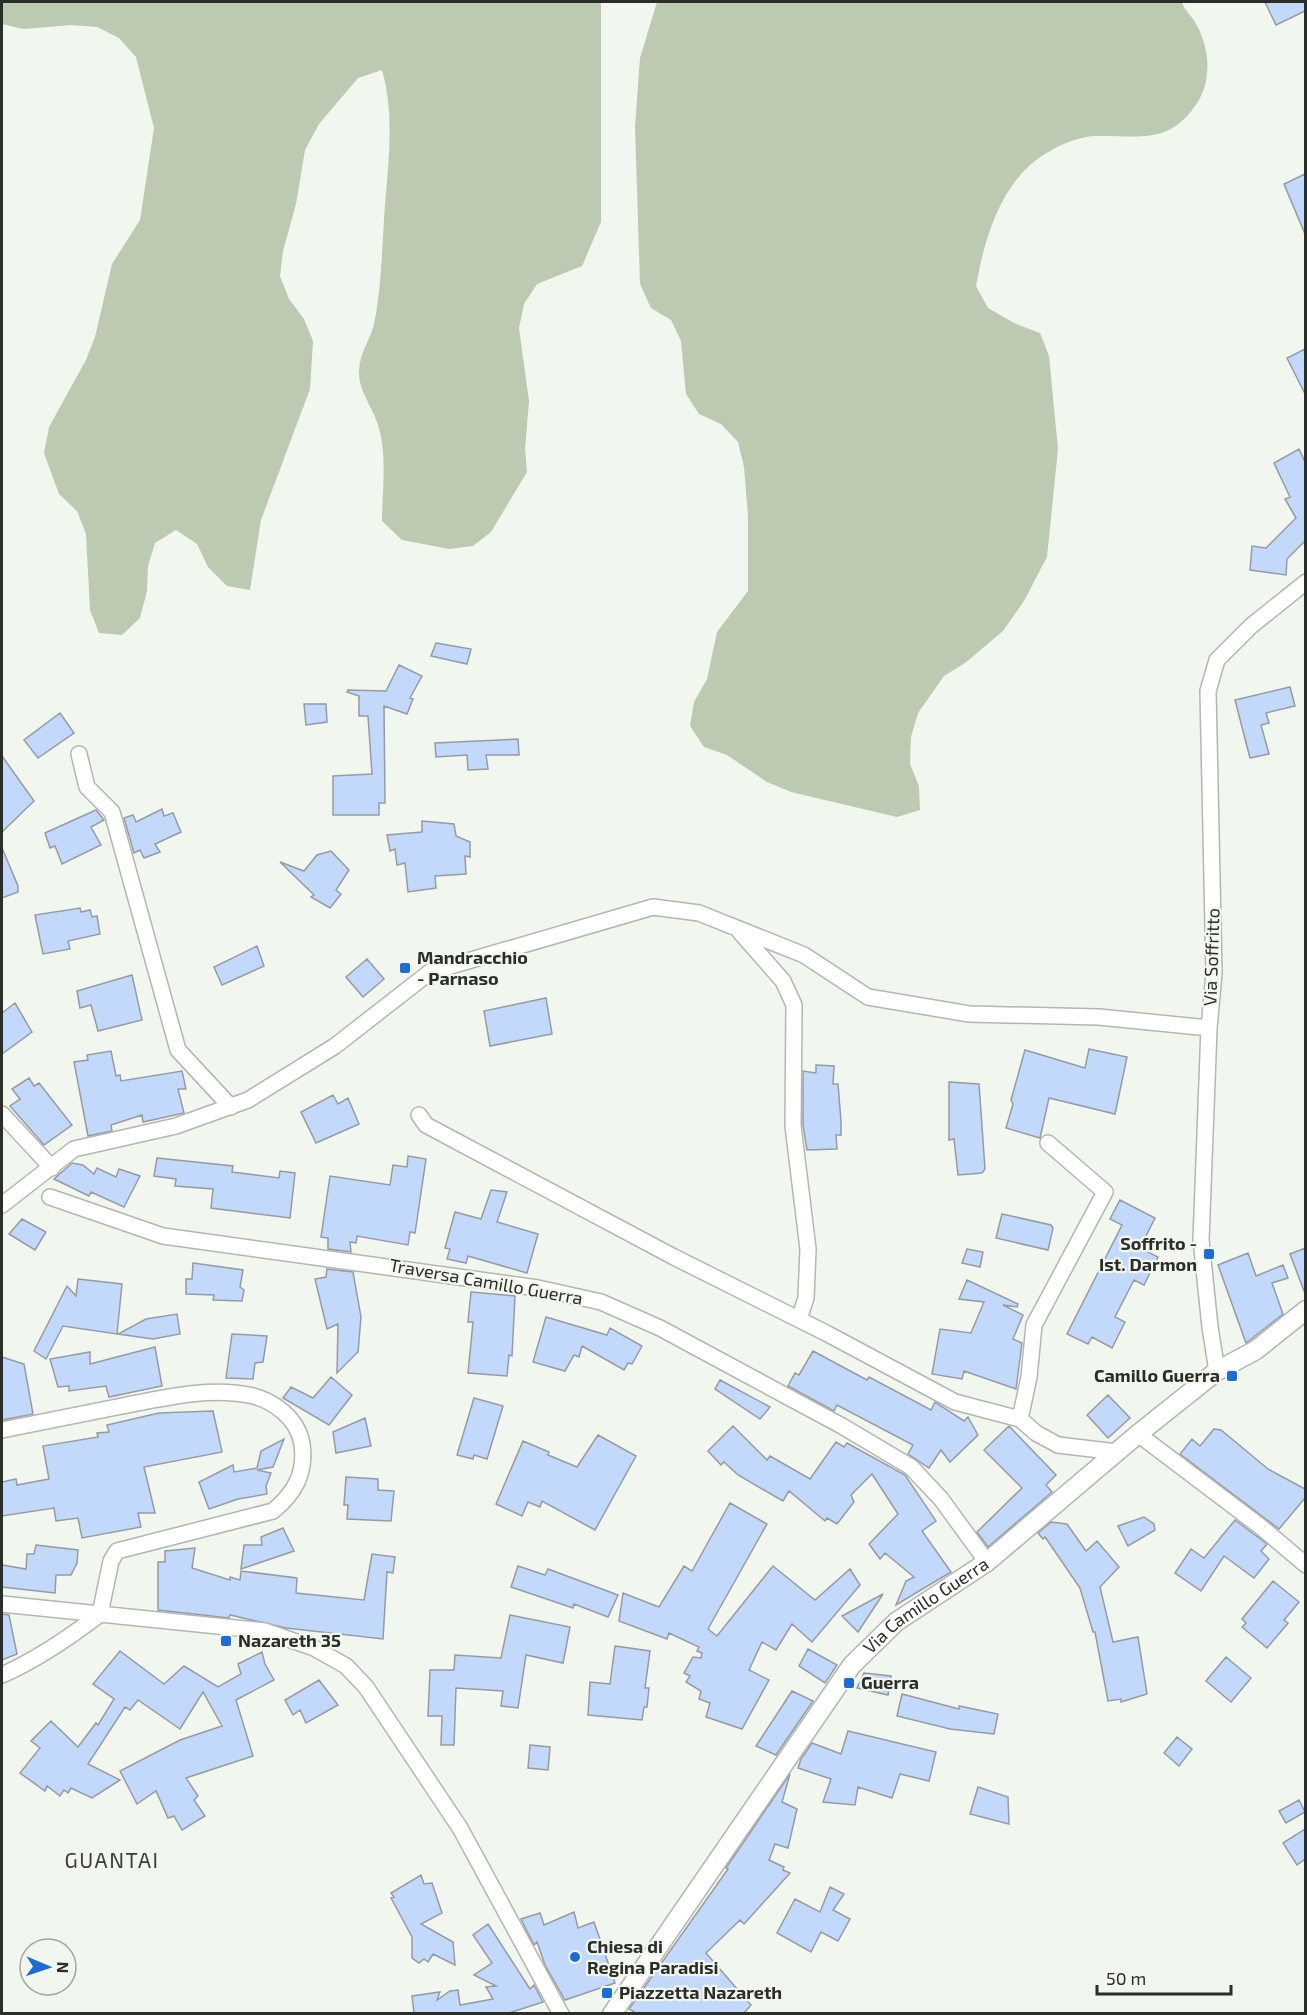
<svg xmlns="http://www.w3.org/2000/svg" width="1307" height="2015" viewBox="0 0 1307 2015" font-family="'Exo 2',sans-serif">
  <rect width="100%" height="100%" fill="#f1f6ee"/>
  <path fill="#bccab1" d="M2 2H601V222L582 266 537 284 524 304 519 328 529 401 525 449 527 472 491 532 473 546 449 549 402 540 382 521C382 490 388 452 377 422 371 405 358 390 359 371 360 351 370 341 374 324 381 290 382 254 384 219 387 170 396 118 382 70L358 78 319 124 305 150 296 204 283 251 280 276 289 299 304 319 313 341 310 389 261 520 250 590 227 586 208 567 197 544 176 530 155 543 148 566 147 591 140 618 122 635 99 633 90 610 86 534 77 511 59 494 44 453 49 427 86 360 95 337 112 264 140 220 154 128 136 57 119 38 97 27 71 25 23 29 2 24Z
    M657 2H1182C1184 10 1192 16 1196 24 1204 37 1209 58 1207 72 1207 84 1202 96 1195 106 1168 145 1138 135 1097 136 1081 136 1064 143 1050 151 1002 177 985 236 976 286L988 308 1016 324 1040 333 1049 356 1058 449 1047 557 1024 601 1003 631 965 663 944 676 918 713 911 737 910 764 919 786 920 810 897 817 791 792 767 782 727 755 704 747 690 726 694 702 707 679 717 632 748 591V516L744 467 738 442 721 424 699 414 686 394 681 341 671 320 651 308 640 284 635 127 640 58Z"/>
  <path fill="#c2d9fb" stroke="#969ba3" stroke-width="1.5" d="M1265 2H1305V11L1276 25Z
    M1305 174V234L1284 184Z
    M1305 349V394L1287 358Z
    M1299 449 1305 462V541L1287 559 1286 575 1250 570 1252 546 1266 548 1296 518 1285 499 1290 497 1274 463Z
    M436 643 471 649 467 664 431 656Z
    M399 665 422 676 410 698 413 699 407 714 384 706 385 803H379V815H333V776L372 774 368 716H359V696L347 692 348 690 386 691Z
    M1290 687 1295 706 1266 713 1269 723 1261 725 1269 754 1250 758 1235 700Z
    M304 704H326L327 722 306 725Z
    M60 713 74 733 38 758 24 740Z
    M518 739 519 755H486L488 769 468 770 467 755 436 757 435 743Z
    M2 756 34 801 2 832Z
    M162 809 164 816 173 813 181 832 155 844 160 852 144 858 140 850 134 853 124 818 133 815 136 822Z
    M96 810 104 820 91 827 101 845 62 864 55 846 50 848 45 833Z
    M422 821 454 824 456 836 470 842V857L465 856 466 874 435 876 436 888 408 892 405 863 397 865 395 849 390 851 387 835 422 832Z
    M2 848 18 886V892L2 898Z
    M331 851 349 870 336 890 341 894 330 908 311 897 314 895 280 862 304 871 317 855Z
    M80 908 81 912 90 910 92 917 97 916 100 934 68 941 70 949 43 954 35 915Z
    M257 946 264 966 222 985 214 967Z
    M367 959 384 979 363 997 346 977Z
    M132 975 142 1020 98 1031 91 1005 80 1008 77 991Z
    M546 998 552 1034 490 1046 484 1011Z
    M15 1003 32 1032 2 1054V1013Z
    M1089 1049 1127 1057 1115 1114 1049 1098 1040 1138 1006 1128 1013 1104 1011 1100 1025 1050 1085 1068Z
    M111 1051 116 1076 120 1075 121 1081 182 1071 186 1089H178L184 1113 143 1122 142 1115 111 1125 112 1131 88 1136 74 1062 88 1060 87 1055Z
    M816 1065 834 1066 833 1084H838L841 1121V1135H836L837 1149 807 1150 803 1125V1071L816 1073Z
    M29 1078 34 1086 39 1083 72 1125 44 1145 10 1106 20 1099 12 1089Z
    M949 1082 979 1084 985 1169 982 1173 958 1175 954 1139 949 1140Z
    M333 1095 338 1104 348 1098 359 1124 316 1143 301 1112Z
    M408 1156 426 1159 415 1233 410 1232 408 1245 357 1236 356 1243 350 1242 351 1252 328 1249V1238L321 1237 330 1176 390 1185 393 1165 407 1167Z
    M157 1158 233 1166 232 1172 279 1178 280 1171 295 1173 290 1218 211 1208 213 1189 175 1186 176 1179 154 1176Z
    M72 1163 83 1165 94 1174 97 1168 116 1177 119 1169 140 1176 124 1207 91 1192 89 1196 54 1179Z
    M491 1190 507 1192 497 1222 538 1234 527 1273 468 1256 466 1263 447 1259 450 1249 445 1248 455 1212 481 1219Z
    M1120 1200 1155 1218 1140 1248 1158 1257 1144 1285 1134 1280 1115 1317 1125 1322 1112 1348 1092 1337 1088 1344 1067 1334 1122 1225 1110 1219Z
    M1002 1214 1051 1225 1053 1228 1048 1250 996 1238Z
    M22 1219 46 1232 35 1250 9 1234Z
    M1305 1248V1291H1304L1290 1254Z
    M967 1249 983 1252 980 1267 962 1263Z
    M1248 1253 1256 1276 1283 1265 1288 1278 1272 1283 1283 1314 1246 1343 1218 1265Z
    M193 1263 243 1270 240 1287 244 1290 242 1301 213 1300 214 1295 186 1294V1279H192Z
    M327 1269 353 1272 361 1317 358 1352 337 1373 338 1324 327 1329 315 1279 326 1277Z
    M78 1279 122 1284 117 1334 63 1326 46 1359 34 1351 67 1286 76 1296Z
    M967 1280 1018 1304 1017 1307 1003 1305 1023 1315 1013 1339 1022 1343 1016 1389 964 1371 962 1379 932 1374 940 1329 971 1333 984 1302 959 1299Z
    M471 1292 515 1296 512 1356 509 1355 507 1376 468 1373 473 1322H468Z
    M177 1314 180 1334 153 1339 118 1334 146 1319Z
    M546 1317 607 1335 610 1328 642 1346 632 1364 628 1363 624 1370 582 1346 579 1357 574 1355 565 1371 533 1362Z
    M232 1334 267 1336 263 1362 255 1363 253 1379 226 1378Z
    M155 1347 162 1386 109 1397 106 1386 69 1391V1386L58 1387 50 1359 90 1352V1364Z
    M813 1351 867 1380 869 1377 931 1410 935 1402 964 1421 968 1417 978 1435 950 1462 941 1450 929 1468 908 1454 913 1445 837 1405 834 1411 788 1386 795 1373 799 1375Z
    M2 1357 24 1364 33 1414 2 1420Z
    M331 1377 352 1395 329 1425 283 1398 291 1387 313 1398Z
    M720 1380 770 1407 760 1419 715 1389Z
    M1108 1395 1130 1418 1108 1438 1087 1415Z
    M474 1398 503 1406 487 1459 474 1455 473 1459 457 1455Z
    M213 1411 222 1452 144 1467 155 1513H138L141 1527 82 1538 78 1518 56 1521 54 1508 2 1516V1482L16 1479 17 1485 49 1479 43 1446 98 1437 97 1433 109 1432 107 1425 159 1413Z
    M365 1418 371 1446 336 1453 333 1432Z
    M733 1426 767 1460 770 1456 810 1479 836 1442 844 1447 847 1443 905 1475 936 1521 922 1531 951 1572 896 1605 906 1581 914 1577 885 1553 880 1559 869 1544 898 1514 872 1474 851 1495 854 1502 837 1524 827 1518 825 1521 789 1491 783 1501 738 1475 724 1462 721 1465 708 1451Z
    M1009 1426 1056 1475 1046 1485 1052 1492 988 1547 977 1532 1022 1488 984 1450Z
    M1214 1429 1221 1430 1268 1469 1305 1489V1498L1279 1529 1180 1454 1192 1439 1200 1446Z
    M598 1435 636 1456 595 1530 542 1501 540 1507 528 1502 522 1516 496 1504 523 1441 549 1452 548 1455 577 1467Z
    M284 1439 273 1467 257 1470 271 1473 266 1486 267 1494 238 1499 209 1509 199 1482 233 1465 234 1472 257 1468 261 1451Z
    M346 1477 378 1479V1490L394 1491 391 1521 347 1519 348 1505H344Z
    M730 1503 767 1524 708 1629 717 1636 773 1566 815 1600 850 1569 860 1585 812 1642 792 1624 776 1650 762 1642 749 1670 769 1680 742 1729 706 1717 710 1703 699 1699 701 1691 686 1682 690 1676 684 1673 693 1657 701 1658 702 1653 697 1651 699 1647 669 1633 667 1639 619 1621 623 1593 659 1607 684 1566 692 1571Z
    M1144 1517 1154 1524 1155 1530 1128 1546 1118 1526Z
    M1235 1520 1267 1544 1261 1551 1269 1559 1254 1578 1224 1556 1201 1591 1175 1573 1191 1549 1204 1558Z
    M1051 1522 1067 1524 1086 1551 1097 1541 1119 1567 1100 1587 1113 1642 1138 1637 1147 1694 1121 1702V1699L1108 1701 1095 1632H1093L1080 1588 1045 1537 1043 1539 1038 1533Z
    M283 1528 294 1551 241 1569 244 1545H262L261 1537Z
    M36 1545 78 1550 77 1563 71 1575H56L55 1593 2 1587V1565L26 1569 27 1554H34Z
    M195 1548 192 1568 230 1580V1577L240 1580 241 1571 297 1578 296 1593 364 1600 372 1554 395 1557 393 1573 387 1572 383 1639 286 1628 230 1615 229 1618 158 1610V1562H165V1551Z
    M518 1566 545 1575 548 1569 618 1595 608 1617 574 1604 573 1608 511 1587Z
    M1273 1581 1299 1602 1284 1620 1288 1623 1267 1648 1242 1627 1246 1623 1242 1619Z
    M883 1594 858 1632 842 1616Z
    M2 1614 9 1615 17 1654 2 1660Z
    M510 1615 570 1627 563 1663 526 1655 518 1708 501 1706 503 1691 456 1688 454 1745H441L442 1716H428L430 1670H454L455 1655 501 1658Z
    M615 1646 650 1651 645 1688H649L647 1707H644L642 1720 588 1715 590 1682 610 1684Z
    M808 1649 837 1665 825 1683 799 1666Z
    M120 1651 164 1684 184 1666 218 1687 241 1674 238 1664 262 1652 265 1664 274 1680 236 1700 253 1756 186 1778 198 1796 194 1800 205 1816 182 1830 174 1816 168 1818 156 1791 137 1804 120 1771 180 1740 222 1726 203 1692 180 1729 138 1700 130 1710 125 1707 88 1764 120 1780 92 1798 71 1788 68 1793 64 1790 60 1796 47 1786 45 1791 20 1773 40 1748 31 1741 51 1721 78 1747 96 1723 98 1725 114 1699 93 1684Z
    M1226 1657 1251 1678 1231 1702 1206 1681Z
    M864 1673 891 1676 888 1695 857 1688Z
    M319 1680 338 1705 306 1723 300 1710 293 1715 285 1700Z
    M792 1691 813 1701 776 1755 756 1746Z
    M902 1694 959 1709V1706L998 1714 994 1734 950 1729 897 1716Z
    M848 1731 936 1752 929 1781 900 1774 892 1798 858 1787 855 1805 823 1802 831 1779 798 1768 801 1759 812 1743 841 1754Z
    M1177 1737 1192 1749 1179 1766 1164 1753Z
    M530 1745 550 1747 548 1770 528 1768Z
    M790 1774 782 1802 797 1809 788 1848 775 1844 769 1860 784 1867 783 1870 790 1873 744 1924 740 1920 706 1953 751 2005 744 2013H636L629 2009 728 1869 726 1868Z
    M978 1787 1008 1797 1009 1824 970 1814Z
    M1299 1800 1305 1812 1286 1823 1279 1811Z
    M1305 1829V1859L1297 1865 1283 1843Z
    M421 1875 424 1884 432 1883 442 1913 421 1924 453 1942 455 1965 433 1954 428 1962 424 1959 419 1963 412 1958V1937L391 1898 394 1897 391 1893Z
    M830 1887 844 1894 833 1910 850 1919 838 1941 821 1932 811 1952 777 1933 795 1899 820 1912Z
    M574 1912 578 1928 594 1922 615 1983 565 2000 545 1965 537 1942 534 1945 521 1919 540 1913 544 1925Z
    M488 1924 530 1989 534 1985 543 2002 509 2013H414L412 1996 440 1992 437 2000 450 1991 458 1990 460 2005 493 1999 486 1987 496 1986 474 1975 492 1963 473 1935Z"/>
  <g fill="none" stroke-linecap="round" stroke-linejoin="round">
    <g stroke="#b2b7af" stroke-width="18">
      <path id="minor" d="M79 754 87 787 112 812 178 1050 231 1107
        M740 932 783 981 794 1005 793 1126 808 1249 806 1298 799 1319
        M2 1114 52 1168
        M419 1115 426 1125 674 1257 826 1333 955 1402 1020 1419 1036 1433 1058 1445 1117 1452
        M50 1197 163 1236 538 1288 601 1302 660 1328 842 1426 911 1467 941 1499 987 1562
        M2 1205 74 1149 176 1126 248 1100 335 1046 430 972 653 907 699 913 804 955 868 997 969 1014 1099 1017 1209 1028
        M1217 1371 1210 1327 1201 1240 1209 1028 1214 973 1208 691 1217 660 1251 626 1306 582
        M1020 1419 1029 1377 1034 1325 1105 1192 1048 1143
        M2 1430C42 1422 82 1414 122 1406 163 1398 208 1387 249 1395 274 1400 298 1419 302 1444 306 1473 295 1493 273 1511L117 1551 111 1561 100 1614C70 1637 36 1660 2 1675
        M1138 1434 1261 1527 1306 1565
        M2 1604 265 1631 314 1648 346 1666 366 1687 460 1828 561 2014"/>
    </g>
    <g stroke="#b2b7af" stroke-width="21">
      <g id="tertiary">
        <path id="s1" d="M612 2014 852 1665 896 1622 987 1562 1138 1434 1217 1371 1256 1350 1306 1310"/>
      </g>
    </g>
    <use href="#minor" stroke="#fff" stroke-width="15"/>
    <use href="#tertiary" stroke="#fff" stroke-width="18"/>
  </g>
  <g fill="#1e6bd6" stroke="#f1f6ee" stroke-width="2">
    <rect x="399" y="962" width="12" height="12" rx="3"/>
    <rect x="1203" y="1248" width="12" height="12" rx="3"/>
    <rect x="1226" y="1370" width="12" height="12" rx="3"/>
    <rect x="220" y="1635" width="12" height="12" rx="3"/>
    <rect x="843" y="1677" width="12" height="12" rx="3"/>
    <circle cx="575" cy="1957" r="6"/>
    <rect x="601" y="1987" width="12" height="12" rx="3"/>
  </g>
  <g text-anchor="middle" stroke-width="4.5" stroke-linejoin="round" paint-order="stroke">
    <g font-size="18" fill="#2b2d29" stroke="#f1f6ee">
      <text transform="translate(1212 957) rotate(-88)" y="6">Via Soffritto</text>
      <text transform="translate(486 1282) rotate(10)" y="6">Traversa Camillo Guerra</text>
      <text dy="6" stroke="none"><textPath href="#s1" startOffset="519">Via Camillo Guerra</textPath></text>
    </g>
    <g font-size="18" font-weight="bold" fill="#2b2d29" stroke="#f1f6ee" text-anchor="start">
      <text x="417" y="964">Mandracchio<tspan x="417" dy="21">- Parnaso</tspan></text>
      <text x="1197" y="1250" text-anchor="end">Soffrito -<tspan x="1197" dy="21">Ist. Darmon</tspan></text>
      <text x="1220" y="1382" text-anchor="end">Camillo Guerra</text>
      <text x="238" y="1647">Nazareth 35</text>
      <text x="861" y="1689">Guerra</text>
      <text x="587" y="1953">Chiesa di<tspan x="587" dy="21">Regina Paradisi</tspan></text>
      <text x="619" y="1999">Piazzetta Nazareth</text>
    </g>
    <g font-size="21" letter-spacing="1.5" fill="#3a3e37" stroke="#f1f6ee">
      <text x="112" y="1868">GUANTAI</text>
    </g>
  </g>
  <rect width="1307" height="2015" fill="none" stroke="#2b2d29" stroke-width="6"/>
  <g transform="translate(48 1967) rotate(92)"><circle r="28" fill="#f1f6ee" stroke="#a2a69f" stroke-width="1.5"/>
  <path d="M0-4.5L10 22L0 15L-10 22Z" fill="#1e6bd6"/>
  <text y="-9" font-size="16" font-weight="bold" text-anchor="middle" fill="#2b2d29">N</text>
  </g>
  <path d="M1097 1985v9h134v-9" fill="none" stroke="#2b2d29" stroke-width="3"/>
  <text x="1106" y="1985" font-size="18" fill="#2b2d29" stroke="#f1f6ee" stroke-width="4.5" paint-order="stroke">50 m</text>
</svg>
